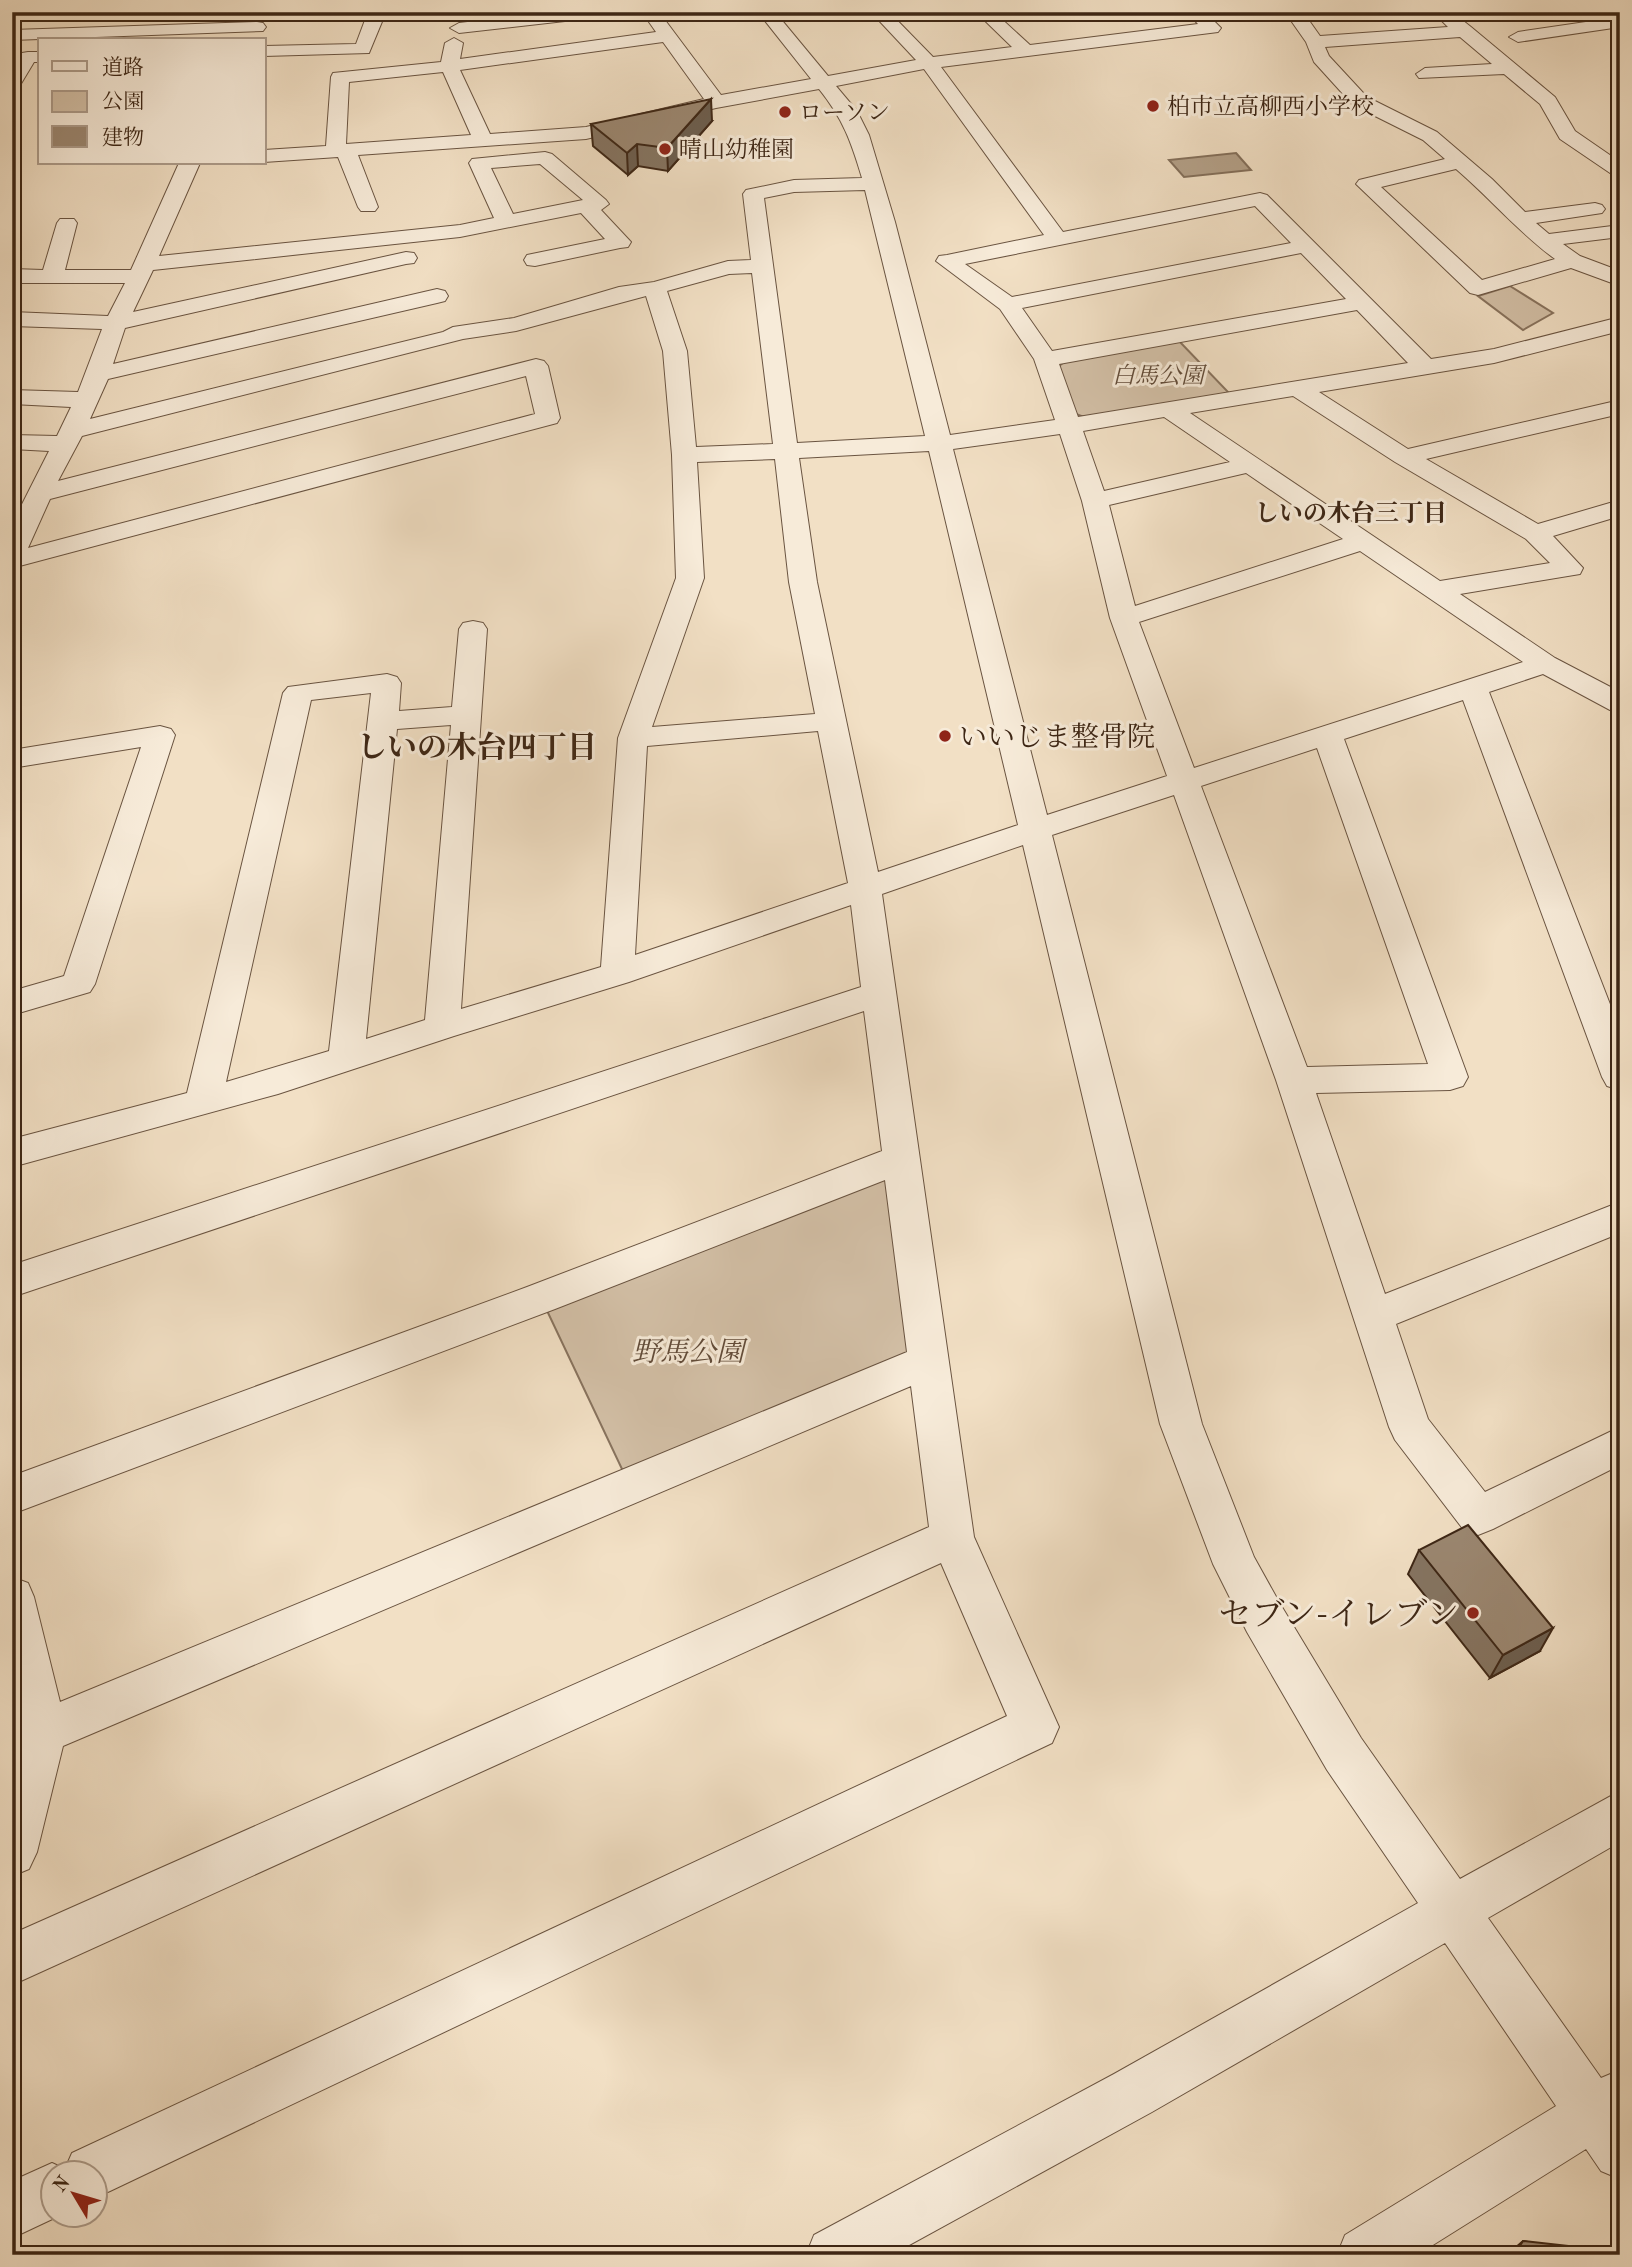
<svg xmlns="http://www.w3.org/2000/svg" width="1632" height="2267" viewBox="0 0 1632 2267" font-family="'Old Standard TT','Noto Serif JP',serif">
  <rect width="100%" height="100%" fill="#f2e0c5"/>
  <filter id="stains"><feTurbulence type="fractalNoise" baseFrequency=".00286" numOctaves="4"/><feColorMatrix values="0 0 0 0 .2 0 0 0 0 .09 0 0 0 0 .02 0 0 0 .5 -.17"/></filter>
  <radialGradient id="worn" r=".72"><stop offset=".6" stop-color="#630" stop-opacity="0"/><stop offset="1" stop-color="#630" stop-opacity=".3"/></radialGradient>
  <path fill="#d3c0a7" stroke="#88735e" stroke-width="2" d="M1510 286 1553 313 1523 330 1478 296Z
    M1179 341 1229 393 1084 417 1076 414 1058 367 1064 362Z
    M902 1158 929 1361 630 1486 541 1298Z"/>
  <path fill="#b4a189" stroke="#84705b" stroke-width="2" d="M1236 153 1251 170 1184 177 1169 160Z"/>
  <g fill="none" stroke-linecap="round" stroke-linejoin="round">
    <g stroke="#6a5441" stroke-width="2">
      <path id="minor" d="M368 12H386L369 53 264 56V46L356 44Z
        M552 12H608L600 17 459 33 450 28 459 23Z
        M642 12H659L721 95 811 79 758 12H775L828 76 916 60 871 12H889L933 57 1012 47 976 12H994L1030 45 1198 24 1187 12H1205L1221 28 1218 32 941 67 1063 232 1260 193 1267 195 1431 359 1494 349 1620 317V331L1494 363 1319 392 1408 449 1620 400V414L1426 459 1538 524 1620 500V516L1553 536 1583 568 1580 574 1460 594 1555 658 1620 692V713L1610 710 1543 674 1489 692 1620 1030V1090L1607 1086 1602 1077 1463 700 1344 739 1468 1077 1463 1086 1450 1090 1316 1093 1385 1294 1620 1202V1233L1396 1324 1428 1419 1485 1492 1620 1427V1465L1493 1529 1478 1535 1463 1529 1395 1440 1389 1427 1276 1080 1174 795 1052 835 1202 1424 1254 1557 1279 1602 1361 1738 1460 1879 1620 1791V1842L1488 1918 1601 2078 1620 2070V2179L1601 2171 1586 2149 1417 2255H1337L1345 2235 1556 2106 1445 1943 1152 2112 891 2255H806L814 2235 1114 2074 1418 1903 1327 1770 1247 1632 1213 1564 1160 1424 1023 845 882 894 974 1537 1059 1727 1052 1743 110 2191 94 2198V2172H52V2214H63L12 2238V2181L52 2163 65 2169 72 2153 1007 1716 941 1563 12 1985V1934L929 1527 911 1386 63 1746 37 1852 29 1869 12 1876V1719L16 1718 12 1699V1577L28 1583 34 1597 60 1702 907 1352 885 1180 555 1309 12 1514V1476L527 1287 882 1151 864 1011 12 1297V1265L861 987 851 905 629 982 454 1036 278 1094 12 1167V1139L187 1093 283 693 288 687 387 674 397 677 401 683 399 711 452 707 459 629 463 623 473 621 483 623 487 629 461 1009 601 967 618 738 676 578 672 455 663 351 646 296 516 331 463 339 82 436 58 481 536 359 544 361 548 366 560 418 557 423 12 568V524L49 451 12 449V435L57 436 71 407 12 404V390L78 392 102 329 12 326V312L108 316 125 283H12V269L43 270 57 223 60 219H74L77 223 65 270H131L179 163H200L159 256 460 225 494 218 469 163 472 159 545 152 552 154 606 200 609 204 601 210 631 242 628 247 620 248 535 266 527 265 524 260 527 255 605 239 581 213 460 237 153 270 133 312 406 252 414 253 417 258 414 263 406 264 125 328 113 364 437 289 445 291 448 296 445 301 437 303 108 379 90 419 443 332 453 327 514 318 619 287 654 282 728 261 751 260 743 194 746 190 794 180 862 178C851 141 843 119 819 89L716 108 586 139 358 155 378 207 375 211H361L358 207 338 157 264 162V150L326 146 331 77 333 73 441 62 445 43 454 38 463 43 460 59 656 32ZM663 42 704 99 586 127 490 134 460 70ZM924 69 1044 235 947 255 939 256 936 261 1000 309 1034 359 1055 420 950 435 895 222 869 135 857 111 836 86ZM443 72 471 135 346 144 349 82ZM540 164 583 200 513 214 491 168ZM865 190 925 436 797 443 764 198 794 192ZM1255 206 1291 243 1012 297 965 264ZM1301 253 1346 299 1052 351 1022 308ZM752 273 773 444 696 447 687 351 667 291 729 274ZM1357 310 1408 363 1078 417 1059 364ZM526 376 535 414 28 548 50 499ZM1293 396 1395 462 1526 539 1550 563 1440 581 1190 413ZM1164 417 1230 462 1104 491 1083 431ZM1060 434 1082 501 1110 618 1167 776 1047 815 953 449ZM929 451 1018 825 878 872 817 582 799 458ZM775 459 789 582 815 714 652 727 704 578 697 462ZM1246 473 1343 539 1135 606 1109 505ZM1360 551 1523 662 1194 768 1139 622ZM371 693 329 1051 226 1082 311 700ZM451 725 425 1020 366 1039 397 729ZM818 731 848 883 635 955 647 746ZM1317 748 1428 1064 1307 1067 1201 786Z
        M1285 12H1303L1320 36 1448 27 1433 12H1452L1471 27 1555 97 1575 131 1620 162V177L1613 175 1560 139 1540 104 1504 74 1419 78 1416 74 1425 68 1492 64 1460 37 1325 47 1329 56 1367 97 1437 132 1492 179 1525 212 1595 203 1602 205 1605 209 1602 213 1536 223 1549 234 1620 225V237L1563 244 1580 256 1620 271V286L1571 268 1478 295 1470 293 1356 184 1359 180 1445 159 1423 140 1353 105 1314 62 1306 42ZM1456 169C1491 199 1518 232 1555 259L1482 280 1381 187Z
        M1620 17V27L1518 42 1509 37 1518 32Z
        M257 22 263 23 266 27 263 31 12 40V30Z
        M28 52H40V62H34L19 87 12 88V68L22 53Z
        M160 726 171 729 175 735 95 984 90 992 12 1015V991L64 976 141 747 12 768V750Z"/>
    </g>
    <use href="#minor" fill="#f7ebd9" fill-rule="evenodd"/>
  </g>
  <path fill="#857461" stroke="#3d2615" stroke-width="2" d="M712 121 668 171 638 166 628 175 593 146 591 124Z
    M1419 1550 1540 1651 1490 1678 1408 1574Z
    M1523 2241 1602 2255H1507Z"/>
  <path fill="#6c5e4f" stroke="#3d2615" stroke-width="2" d="M711 99 712 121 668 171 667 148Z
    M637 144 638 166 628 175 627 153Z
    M1553 1628 1540 1651 1490 1678 1503 1655Z"/>
  <path fill="#9b8771" stroke="#3d2615" stroke-width="2" d="M711 99 667 148 637 144 627 153 591 124Z
    M1468 1525 1553 1628 1503 1655 1419 1550Z
    M1523 2241 1595 2249 1602 2255H1514Z
    M1497 2250 1503 2255H1490Z"/>
  <g fill="#8f2418" stroke="#f7ebd9" stroke-width="2.5">
    <circle cx="1153" cy="106" r="7"/>
    <circle cx="785" cy="112" r="7"/>
    <circle cx="665" cy="149" r="7"/>
    <circle cx="945" cy="736" r="7"/>
    <circle cx="1473" cy="1613" r="7"/>
  </g>
  <g text-anchor="middle" stroke-width="6" stroke-linejoin="round" paint-order="stroke">
    <g font-size="23" fill="#3d2615" stroke="#f7ebd9" text-anchor="start">
      <text x="1167" y="114">柏市立高柳西小学校</text>
      <text x="799" y="120">ローソン</text>
      <text x="679" y="157">晴山幼稚園</text>
    </g>
    <g font-size="23" font-style="italic" fill="#624c3a" stroke="#f7ebd9">
      <text x="1158" y="383">白馬公園</text>
    </g>
    <g font-size="24" font-weight="bold" fill="#3d2615" stroke="#f7ebd9">
      <text x="1351" y="521">しいの木台三丁目</text>
    </g>
    <g font-size="28" fill="#3d2615" stroke="#f7ebd9" text-anchor="start">
      <text x="959" y="746">いいじま整骨院</text>
    </g>
    <g font-size="28" font-style="italic" fill="#624c3a" stroke="#f7ebd9">
      <text x="688" y="1361">野馬公園</text>
    </g>
    <g font-size="30" font-weight="bold" fill="#3d2615" stroke="#f7ebd9">
      <text x="477" y="757">しいの木台四丁目</text>
    </g>
    <g font-size="33" fill="#3d2615" stroke="#f7ebd9" text-anchor="end">
      <text x="1459" y="1625">セブン-イレブン</text>
    </g>
  </g>
  <rect width="1632" height="2267" fill="none" stroke="#f2e0c5" stroke-width="42"/>
  <rect x="14" y="14" width="1604" height="2239" fill="none" stroke="#3d2615" stroke-width="3.5"/>
  <rect x="21" y="21" width="1590" height="2225" fill="none" stroke="#3d2615" stroke-width="2"/>
  <rect x="38" y="38" width="228" height="126" fill="#f7ebd9" stroke="#ad9c8b" stroke-width="2"/>
  <rect x="52" y="61" width="35" height="10" fill="#f7ebd9" stroke="#ad9c8b" stroke-width="2"/>
  <text x="102" y="74" font-size="21" fill="#3d2615">道路</text>
  <rect x="52" y="91" width="35" height="21" fill="#d3c0a7" stroke="#ad9c8b" stroke-width="2"/>
  <text x="102" y="108" font-size="21" fill="#3d2615">公園</text>
  <rect x="52" y="126" width="35" height="21" fill="#9b8771" stroke="#ad9c8b" stroke-width="2"/>
  <text x="102" y="144" font-size="21" fill="#3d2615">建物</text>
  <g transform="translate(74 2194) rotate(308)"><circle r="33" fill="#f7ebd9" stroke="#ad9c8b" stroke-width="2"/>
  <path d="M0-5L12 26L0 18L-12 26Z" fill="#8f2418"/>
  <text y="-10" font-size="19" font-weight="bold" text-anchor="middle" fill="#3d2615">N</text>
  </g>
  <rect width="100%" height="100%" filter="url(#stains)"/>
  <rect width="100%" height="100%" fill="url(#worn)"/>
</svg>
